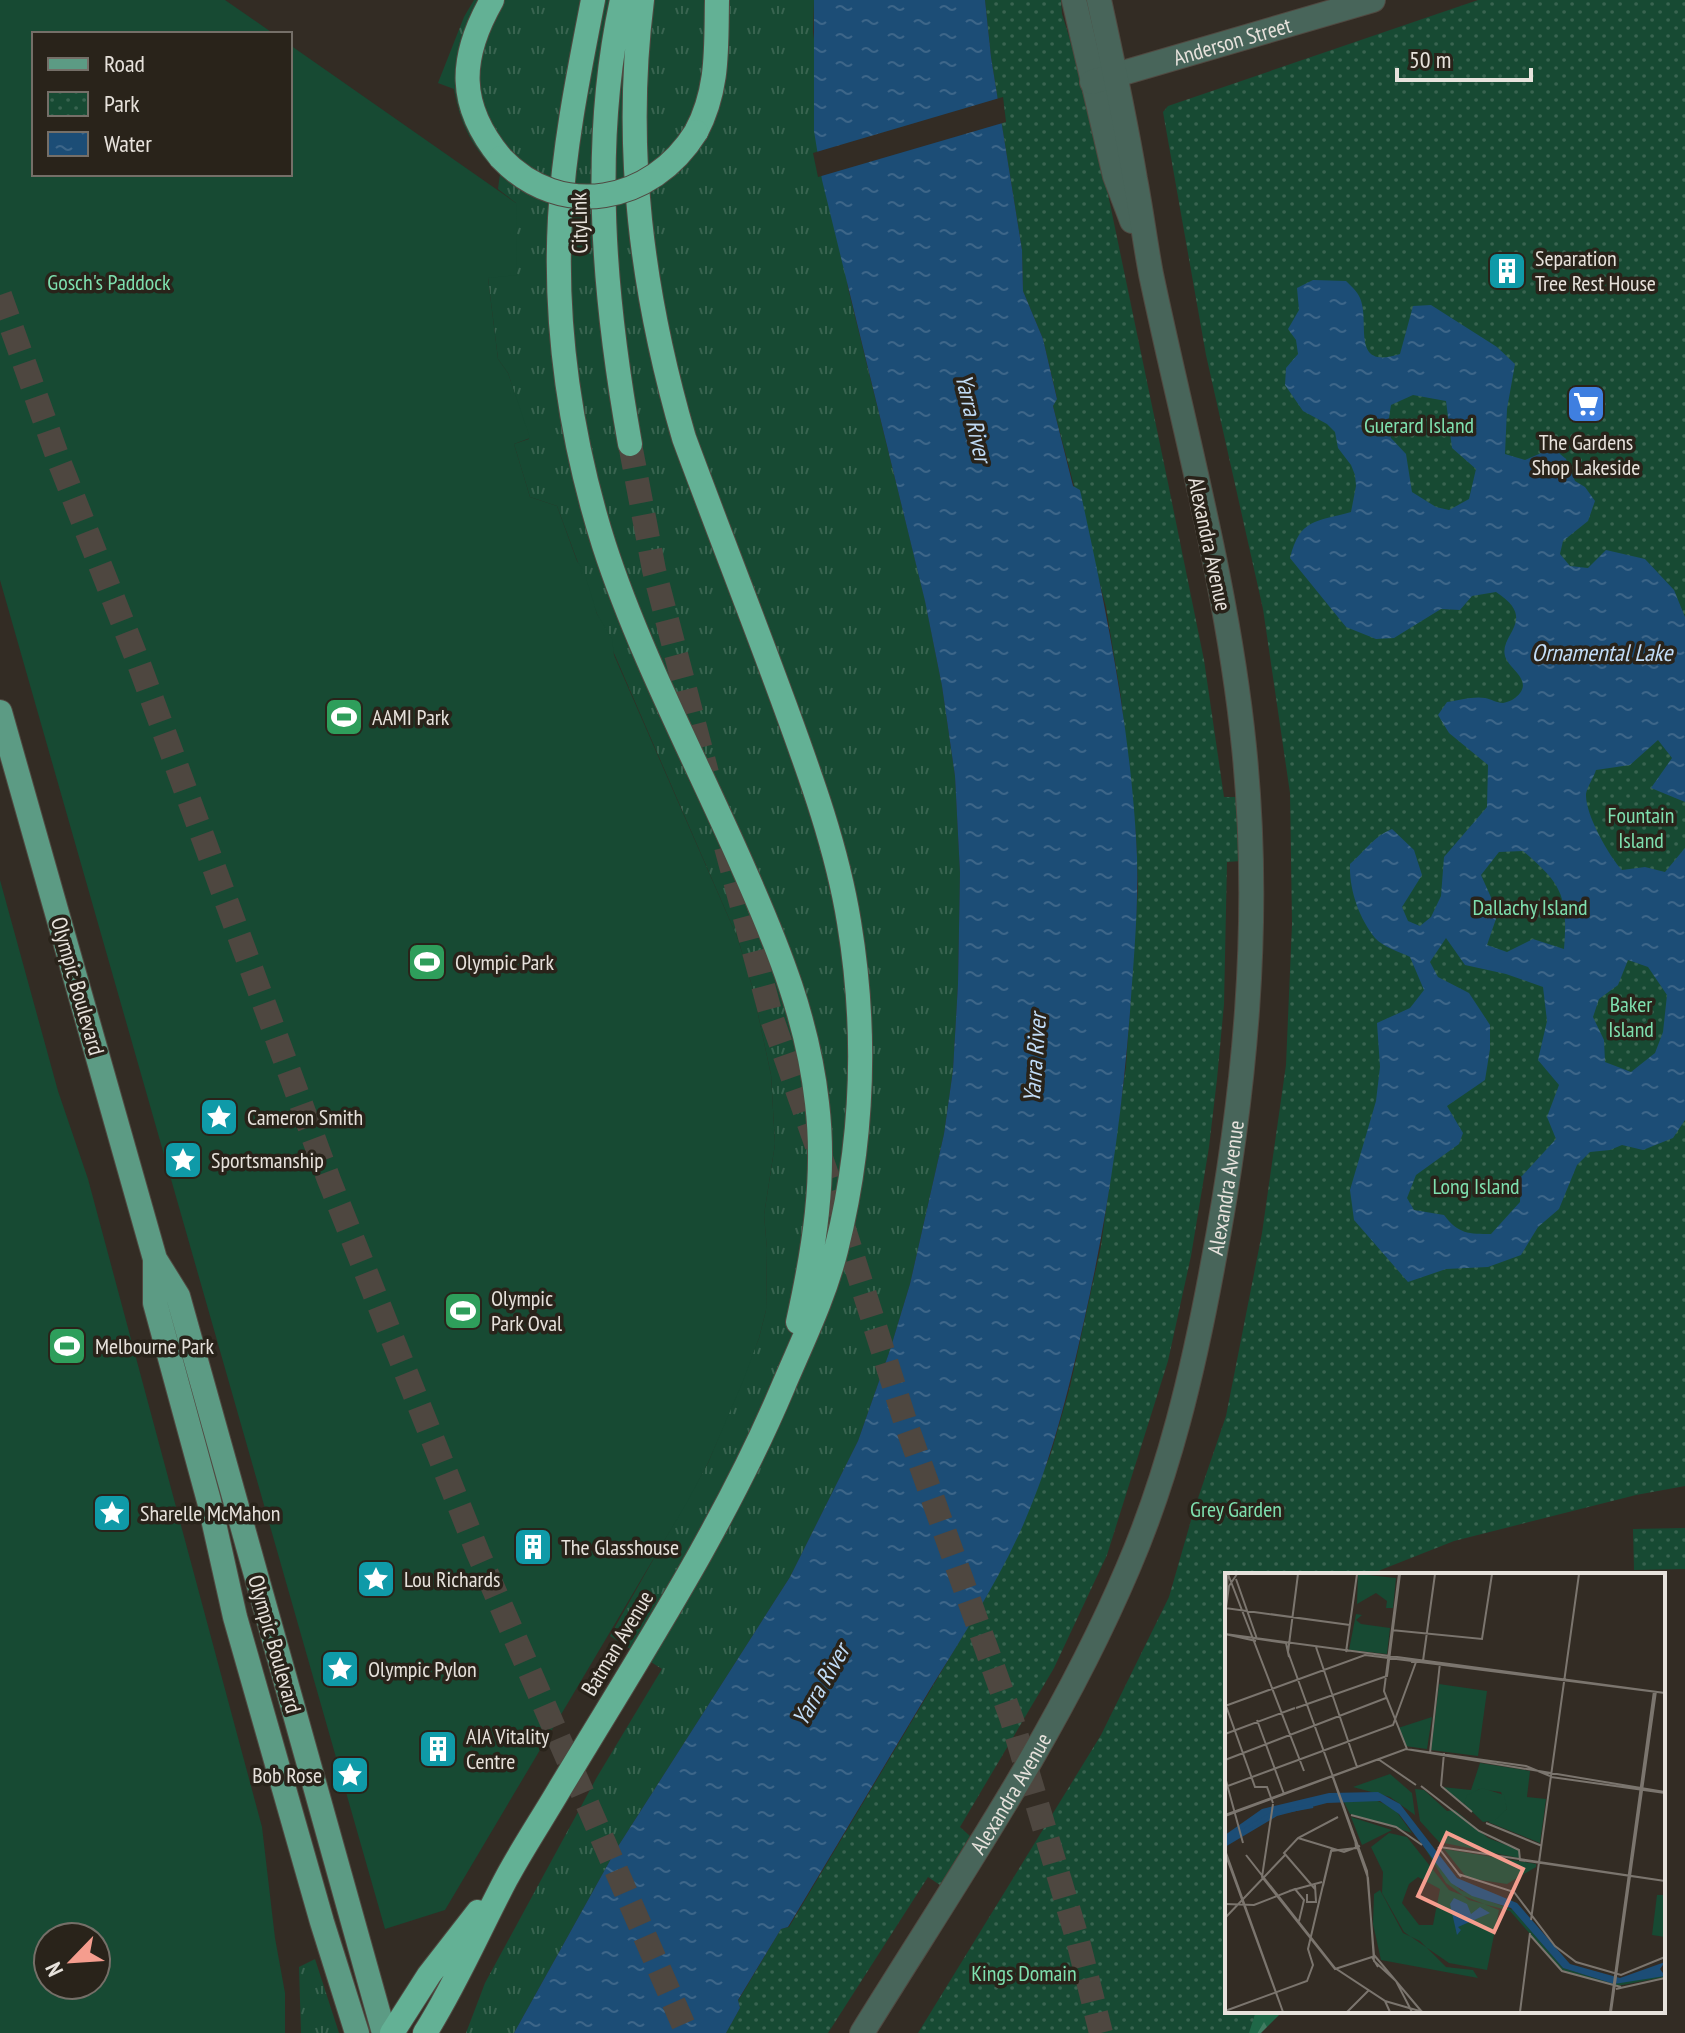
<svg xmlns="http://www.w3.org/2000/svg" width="1685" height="2033" viewBox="0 0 1685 2033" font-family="'PT Sans Narrow',sans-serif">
  <defs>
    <pattern id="grass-tufts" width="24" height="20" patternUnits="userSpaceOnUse" patternTransform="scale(2)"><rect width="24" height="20" fill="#174a33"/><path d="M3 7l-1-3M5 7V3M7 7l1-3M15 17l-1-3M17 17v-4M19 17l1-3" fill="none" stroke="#396450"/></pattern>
    <pattern id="forest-firs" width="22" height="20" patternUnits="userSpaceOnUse" patternTransform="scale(2)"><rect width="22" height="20" fill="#1f6747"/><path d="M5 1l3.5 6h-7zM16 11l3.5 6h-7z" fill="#407c61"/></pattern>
    <pattern id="park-dots" width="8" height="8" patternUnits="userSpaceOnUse" patternTransform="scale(2)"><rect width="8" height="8" fill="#174a33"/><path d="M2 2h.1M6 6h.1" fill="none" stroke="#396450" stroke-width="1.8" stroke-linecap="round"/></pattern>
    <pattern id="water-ripples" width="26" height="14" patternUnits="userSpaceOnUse" patternTransform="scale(2)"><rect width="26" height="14" fill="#1c4d76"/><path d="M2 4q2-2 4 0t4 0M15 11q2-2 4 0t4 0" fill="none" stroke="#3d6689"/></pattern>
  </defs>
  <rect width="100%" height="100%" fill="#332c24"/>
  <path fill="url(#grass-tufts)" d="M474 0H814L813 32 848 288 925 600 942 686 955 776 960 873 958 984 953 1070 944 1134 910 1284 890 1350 858 1441 790 1577 617 1848 514 2033H466L485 1983 597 1777 662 1669 610 1636 708 1463 759 1338 766 1310 767 1249 764 1215 775 1144 771 1075 752 986 738 939 597 614 557 506 530 497 514 444 529 439 508 373 498 359 488 278 516 203 498 189 500 174C473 150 460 124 454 89L438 83 464 17Z
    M315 1959 339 2033H301L299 1967Z"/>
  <path fill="url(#forest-firs)" d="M1227 2011H1283L1261 2033H1207Z"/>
  <path fill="url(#park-dots)" d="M985 0H1061L1062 14 1088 98 1167 478 1204 660 1224 797H1238L1241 861 1227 862 1224 1004 1217 1079 1209 1147 1191 1256 1168 1361 1107 1555 1054 1668 960 1827 970 1836 940 1885 928 1877 828 2033H726L740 2008 738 2001 781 1929 789 1927 986 1597 1019 1533 1051 1453 1070 1387 1101 1246 1126 1066 1138 888 1136 836 1121 697 1106 607 1053 406 1057 398 1043 339 1023 291 1022 250 991 57Z
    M1478 0H1685V1486L1636 1495 1454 1541 1368 1575H1227V2011H1256L1249 2033H918L1101 1735 1169 1597 1194 1510 1226 1416 1262 1233 1286 1065 1292 924 1290 793 1263 609 1206 355 1163 112 1168 106Z
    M1685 1528V1569L1634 1570 1633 1529Z"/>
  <path fill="#174a33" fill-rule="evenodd" d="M0 0H225L274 34H34V174H290V45L516 203 517 275 488 278 498 359 508 373 530 438 514 444 530 497 557 506 577 561 584 571 597 614 612 639 614 655 738 939 752 986 771 1075 775 1144 764 1215 767 1249 766 1310 759 1338 743 1381 708 1463 686 1504 445 1910 385 1929 0 580Z
    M0 880 58 1091 88 1179 262 1827 275 1938 285 1993V2033H0ZM48 1937H96V1985H48Z"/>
  <path fill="url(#water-ripples)" fill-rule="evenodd" d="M814 0H985L991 57 1022 250 1023 291 1043 339 1057 399 1053 406 1073 486 1080 490C1105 604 1129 720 1136 837 1140 895 1134 954 1130 1012 1122 1116 1107 1219 1084 1321 1068 1393 1051 1464 1020 1532 995 1587 961 1639 929 1691 882 1770 835 1848 788 1927L781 1929 738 2000 740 2008 726 2033H514L617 1848 790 1577 858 1441 890 1350 910 1284 944 1134 953 1070 958 984 960 873 955 776 942 686 925 601 822 180 814 131Z
    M1313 280 1346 281C1350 285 1356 290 1359 296 1372 320 1348 371 1400 354L1413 306 1431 305 1497 347 1515 364 1507 409 1505 454 1525 460 1553 448 1566 459 1575 481 1585 487 1595 501 1588 521 1563 541 1560 554 1570 566 1588 568 1606 550 1645 559 1674 590 1685 617V802L1651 788 1672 758 1658 740 1630 765 1596 770C1594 777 1587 787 1586 794 1585 814 1609 856 1622 870L1645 867 1665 872 1685 848V1120L1673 1138 1643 1150 1622 1145 1610 1150 1590 1152 1577 1165 1559 1209 1538 1227 1521 1255 1488 1267 1446 1269 1408 1282 1354 1220 1350 1190 1376 1101 1380 1067 1377 1023 1410 1008 1424 990 1410 957C1400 952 1383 947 1375 938 1359 918 1349 890 1350 864 1365 851 1374 836 1392 829L1414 850 1422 875 1402 907 1408 921 1420 926 1431 917 1441 896 1444 857 1487 807 1488 765 1449 733 1438 715 1447 702C1459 700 1474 696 1485 698 1491 699 1497 703 1503 703 1507 702 1511 701 1515 698 1536 681 1509 670 1505 656 1499 634 1539 620 1496 592L1472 596 1460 610 1441 609 1394 638 1376 639 1346 627 1290 558C1300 518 1316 522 1351 512L1356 486 1355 475 1351 465 1338 448 1335 432 1327 424 1303 411 1285 385 1286 368 1298 354 1296 340 1288 329 1299 310 1297 288ZM1413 395 1446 401 1452 448 1476 469 1469 499 1449 510 1436 507 1412 492 1406 454 1391 438 1388 424 1391 405ZM1523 851C1563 885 1568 897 1564 949L1533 939 1507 952 1487 945 1498 913 1481 875 1499 852ZM1446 938 1465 965 1506 974 1543 987 1547 1021 1538 1060 1559 1085 1547 1117 1556 1139 1521 1177 1520 1202 1491 1234C1469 1234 1458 1234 1444 1215L1414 1210 1407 1198 1416 1175 1459 1144 1463 1133 1447 1106 1485 1080 1490 1049V1025L1469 993 1438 977 1430 962ZM1628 960 1648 967 1667 995 1663 1032 1655 1053 1631 1072 1605 1062 1604 1040 1593 1017 1599 999 1618 985Z"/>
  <path fill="#332c24" d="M1003 97 1006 122 818 177 813 153Z"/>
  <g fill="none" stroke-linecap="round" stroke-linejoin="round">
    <path stroke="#4e4740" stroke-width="24" stroke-dasharray="24 12" stroke-linecap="butt" d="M0 295 59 461 139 664 329 1180 478 1553 687 2033
      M630 444 654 570 707 773
      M726 847 772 1019 825 1169 906 1424 1012 1720 1078 1941 1101 2033"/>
    <g stroke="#504941" stroke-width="26">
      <g id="minor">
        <path d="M1074 0 1115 176 1132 221"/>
        <path id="s1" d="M1092 82 1373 0"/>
        <path id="s2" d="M862 2033C956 1881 1058 1733 1128 1568 1169 1473 1193 1371 1212 1269 1245 1096 1262 923 1244 747 1228 587 1184 431 1151 274 1145 242 1141 210 1135 179 1125 119 1112 59 1099 0"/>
      </g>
    </g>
    <g stroke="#504941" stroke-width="26">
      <path id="major" d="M0 712 155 1259 178 1296 384 2033
        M155 1259V1303L209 1501 235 1617 322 1922 357 2033"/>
    </g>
    <g stroke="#504941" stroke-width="26">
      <path id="highway" d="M492 0C459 58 457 105 501 158
        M593 0C579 72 564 145 560 218 554 327 571 441 604 545 640 656 699 766 746 874 779 949 808 1021 817 1103 826 1177 814 1250 798 1322
        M622 0C590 146 604 299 630 444
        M696 132C719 89 716 47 717 0
        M392 2033 429 1975 478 1912
        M425 2033C456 1984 479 1930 506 1879 522 1849 542 1819 559 1790 638 1658 723 1529 783 1387 802 1342 824 1298 836 1250 863 1143 867 1031 849 922 837 848 811 777 785 706 752 616 717 527 684 438 642 294 623 149 642 0"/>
    </g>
    <use href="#minor" stroke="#48655a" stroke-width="24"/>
    <use href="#major" stroke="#5c9b84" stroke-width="24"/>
    <use href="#highway" stroke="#63b195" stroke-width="24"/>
    <g stroke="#504941" stroke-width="26" stroke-linecap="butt">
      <path id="highway-bridge" d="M501 158C561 221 652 203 696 132"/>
    </g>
    <use href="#highway-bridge" stroke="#63b195" stroke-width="24"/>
  </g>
  <defs>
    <g id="building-square" transform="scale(2)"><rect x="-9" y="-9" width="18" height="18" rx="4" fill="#0f9aa8" stroke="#29231a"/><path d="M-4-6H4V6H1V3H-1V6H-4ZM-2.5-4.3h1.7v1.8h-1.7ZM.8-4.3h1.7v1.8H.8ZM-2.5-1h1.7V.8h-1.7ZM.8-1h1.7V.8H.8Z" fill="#fff"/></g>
    <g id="supermarket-square" transform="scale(2)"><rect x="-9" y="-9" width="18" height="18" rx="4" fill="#3f7fe0" stroke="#29231a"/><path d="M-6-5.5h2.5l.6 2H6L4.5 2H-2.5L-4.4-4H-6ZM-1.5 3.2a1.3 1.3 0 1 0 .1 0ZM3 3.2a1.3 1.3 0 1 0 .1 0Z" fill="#fff"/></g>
    <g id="stadium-square" transform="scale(2)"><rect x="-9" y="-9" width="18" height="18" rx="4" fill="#2e9e5b" stroke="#29231a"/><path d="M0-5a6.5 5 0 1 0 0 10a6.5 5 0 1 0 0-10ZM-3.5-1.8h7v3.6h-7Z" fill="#fff"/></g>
    <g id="sight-square" transform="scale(2)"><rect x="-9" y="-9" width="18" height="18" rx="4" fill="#0f9aa8" stroke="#29231a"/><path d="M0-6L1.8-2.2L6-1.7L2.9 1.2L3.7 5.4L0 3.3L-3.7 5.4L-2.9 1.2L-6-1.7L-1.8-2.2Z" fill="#fff"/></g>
  </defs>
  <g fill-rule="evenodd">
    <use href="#building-square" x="1507" y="271"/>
    <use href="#supermarket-square" x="1586" y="404"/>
    <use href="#stadium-square" x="344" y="717"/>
    <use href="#stadium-square" x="427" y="962"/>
    <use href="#sight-square" x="219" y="1117"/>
    <use href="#sight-square" x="183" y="1160"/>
    <use href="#stadium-square" x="463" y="1311"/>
    <use href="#stadium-square" x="67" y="1346"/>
    <use href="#sight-square" x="112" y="1513"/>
    <use href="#building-square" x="533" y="1547"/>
    <use href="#sight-square" x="376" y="1579"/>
    <use href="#sight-square" x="340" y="1669"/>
    <use href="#building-square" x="438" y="1749"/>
    <use href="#sight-square" x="350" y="1775"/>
  </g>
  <g text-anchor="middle" stroke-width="7" stroke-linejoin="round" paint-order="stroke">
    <g font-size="22" fill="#e7e2dc" stroke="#29231a">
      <text dy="8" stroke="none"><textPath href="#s1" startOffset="146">Anderson Street</textPath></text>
      <text transform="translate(579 223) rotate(-91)" y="8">CityLink</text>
      <text transform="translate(1210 544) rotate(78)" y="8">Alexandra Avenue</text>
      <text transform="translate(78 986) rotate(74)" y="8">Olympic Boulevard</text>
      <text dy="8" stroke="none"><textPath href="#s2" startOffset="930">Alexandra Avenue</textPath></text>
      <text transform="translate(617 1643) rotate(-59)" y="8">Batman Avenue</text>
      <text transform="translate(275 1644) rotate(74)" y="8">Olympic Boulevard</text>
      <text dy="8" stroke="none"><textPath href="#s2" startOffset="282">Alexandra Avenue</textPath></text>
    </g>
    <g font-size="22" fill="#e7e2dc" stroke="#29231a" text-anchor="start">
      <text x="1535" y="266">Separation<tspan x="1535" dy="25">Tree Rest House</tspan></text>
      <text x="1586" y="450" text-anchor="middle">The Gardens<tspan x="1586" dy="25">Shop Lakeside</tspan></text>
      <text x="372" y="725">AAMI Park</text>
      <text x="455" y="970">Olympic Park</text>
      <text x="247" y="1125">Cameron Smith</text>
      <text x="211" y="1168">Sportsmanship</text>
      <text x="491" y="1306">Olympic<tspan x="491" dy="25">Park Oval</tspan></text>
      <text x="95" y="1354">Melbourne Park</text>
      <text x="140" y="1521">Sharelle McMahon</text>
      <text x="561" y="1555">The Glasshouse</text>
      <text x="404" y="1587">Lou Richards</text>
      <text x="368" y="1677">Olympic Pylon</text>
      <text x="466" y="1744">AIA Vitality<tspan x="466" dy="25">Centre</tspan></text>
      <text x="322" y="1783" text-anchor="end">Bob Rose</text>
    </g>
    <g font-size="22" fill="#7ee0af" stroke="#29231a">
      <text x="109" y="290">Gosch's Paddock</text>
      <text x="1419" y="433">Guerard Island</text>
      <text x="1641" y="823">Fountain<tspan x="1641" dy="25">Island</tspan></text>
      <text x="1530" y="915">Dallachy Island</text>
      <text x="1631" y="1012">Baker<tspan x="1631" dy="25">Island</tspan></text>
      <text x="1476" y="1194">Long Island</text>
      <text x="1236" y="1517">Grey Garden</text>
      <text x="1024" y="1981">Kings Domain</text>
    </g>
    <g font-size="24" font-style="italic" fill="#c2ddf8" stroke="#29231a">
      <text transform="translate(973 418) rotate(77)" y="8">Yarra River</text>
      <text x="1602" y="661">Ornamental Lake</text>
      <text transform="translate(1035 1058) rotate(-86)" y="8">Yarra River</text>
      <text transform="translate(821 1685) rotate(-60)" y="8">Yarra River</text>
    </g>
  </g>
  <g transform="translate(1225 1573)">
    <rect width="440" height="440" fill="#332c24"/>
    <path d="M133 1 171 5 168 35H161L162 28 151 20 132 31ZM131 41 137 42 131 47 136 51 165 55 162 81 124 77ZM214 111 262 118 253 183 206 177ZM207 144 202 176 180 173 173 155ZM255 190 305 198 302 224 321 226 315 270 263 249 282 236 276 219 254 216 238 231 217 214 246 217ZM165 201 187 220 190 242 165 224 128 214ZM148 226 169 235 187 260 125 241 119 229ZM126 244 167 257 137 272ZM164 260 182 264 224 317 274 337 262 397 224 390 179 359 157 320 158 299 146 274ZM193 304 215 316 208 352H194L177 330 184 311ZM199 274 235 317 288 337 338 395 389 411 432 401 440 404 392 413 337 397 285 338 244 327 221 310ZM155 317 178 360 195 368 221 394 248 397 253 405 156 387 148 351 149 321ZM432 322H440V364L427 362Z" fill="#174a33" fill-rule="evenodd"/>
    <path d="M257 215 279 222 282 236 270 247 258 249 239 231 242 222ZM190 216 199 217 222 238 230 237 263 265 294 277V285L214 269 195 248ZM219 276 311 291V294L282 311 242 305Z" fill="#174a33"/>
    <path d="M153 219 175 231 232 305 292 330 345 391 395 405 440 389 435 396 440 403 389 411 338 395 286 335 247 323 226 310 174 241 155 228 102 230 52 243 0 274V262L37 236 104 220ZM229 325 242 331 246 341 255 334 265 340 233 354 236 357 232 362 225 331Z" fill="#1c4d76"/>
    <path fill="none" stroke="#1c4d76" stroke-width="4" d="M18 258 49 240 88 233"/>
    <path fill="none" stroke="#7b756e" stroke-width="2" d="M3 1 79 198M73 1 63 79 142 298 149 382 197 439M174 1 159 118 182 176M11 6 32 66M0 35 125 52M0 37 3 1M0 42 4 13 12 1M166 57 257 66 267 1M0 61 440 120M0 61 31 68M27 65 61 70 64 84M91 74 132 194M121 79 132 1M186 89 198 88 210 1M0 130 30 214H42L48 230M0 133 140 82 440 120M71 135 162 103 175 1M32 147 59 221M0 161 70 135M205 180 215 90M153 186 191 212M0 187 161 125M107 202 143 305 149 388 171 408 187 439M0 204 18 270M326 204 440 220M196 213 254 258 294 277 295 287 440 308M216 213 247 239M216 213 219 180M0 214 168 152 191 89M48 231 37 304 110 396 147 384 153 394M0 242 181 176 440 219M126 242 171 254 197 272M0 243 181 176 301 193 325 203M261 250 317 273M73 265 119 279 135 273M213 274 236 304M215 274 440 308M0 277 58 439M0 280 58 439M21 282 110 395 160 428 165 439M233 301 289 319 330 373 351 389 396 402 440 384M98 313 107 275M90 316 59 280 73 265 113 244M64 318 97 309M82 321V329H91L90 312M0 331 29 332 70 316 79 327 74 348M0 345 61 281M306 347 354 1M305 362 337 398 396 414M391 416 440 405M160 428 198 439M0 438 82 408 88 392 83 376 106 278 131 275 130 264M122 439 144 417M295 439 305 360M385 439 429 118M386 439 431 118"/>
    <path fill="#f59d8e" fill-opacity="0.15" stroke="#f59d8e" stroke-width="4" d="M222 260 298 296 269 359 193 323Z"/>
    <rect width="440" height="440" fill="none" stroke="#e7e2dc" stroke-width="4"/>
  </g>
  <rect x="32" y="32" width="260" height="144" fill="#29231a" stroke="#756f68" stroke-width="2"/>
  <rect x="48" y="58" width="40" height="12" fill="#5c9b84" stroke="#756f68" stroke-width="2"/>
  <text x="104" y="72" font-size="24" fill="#e7e2dc">Road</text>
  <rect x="48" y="92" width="40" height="24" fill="url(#park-dots)" stroke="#756f68" stroke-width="2"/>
  <text x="104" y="112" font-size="24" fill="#e7e2dc">Park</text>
  <rect x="48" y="132" width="40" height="24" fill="url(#water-ripples)" stroke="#756f68" stroke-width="2"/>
  <text x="104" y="152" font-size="24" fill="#e7e2dc">Water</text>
  <g transform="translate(72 1961) rotate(245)"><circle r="38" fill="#29231a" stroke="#756f68" stroke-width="2"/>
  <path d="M0-6L14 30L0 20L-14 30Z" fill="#f59d8e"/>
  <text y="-12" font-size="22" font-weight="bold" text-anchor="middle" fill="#e7e2dc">N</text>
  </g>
  <path d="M1397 68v12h134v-12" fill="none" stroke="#e7e2dc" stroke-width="4"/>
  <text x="1409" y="68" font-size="24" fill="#e7e2dc" stroke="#29231a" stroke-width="6" paint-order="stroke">50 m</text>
</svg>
